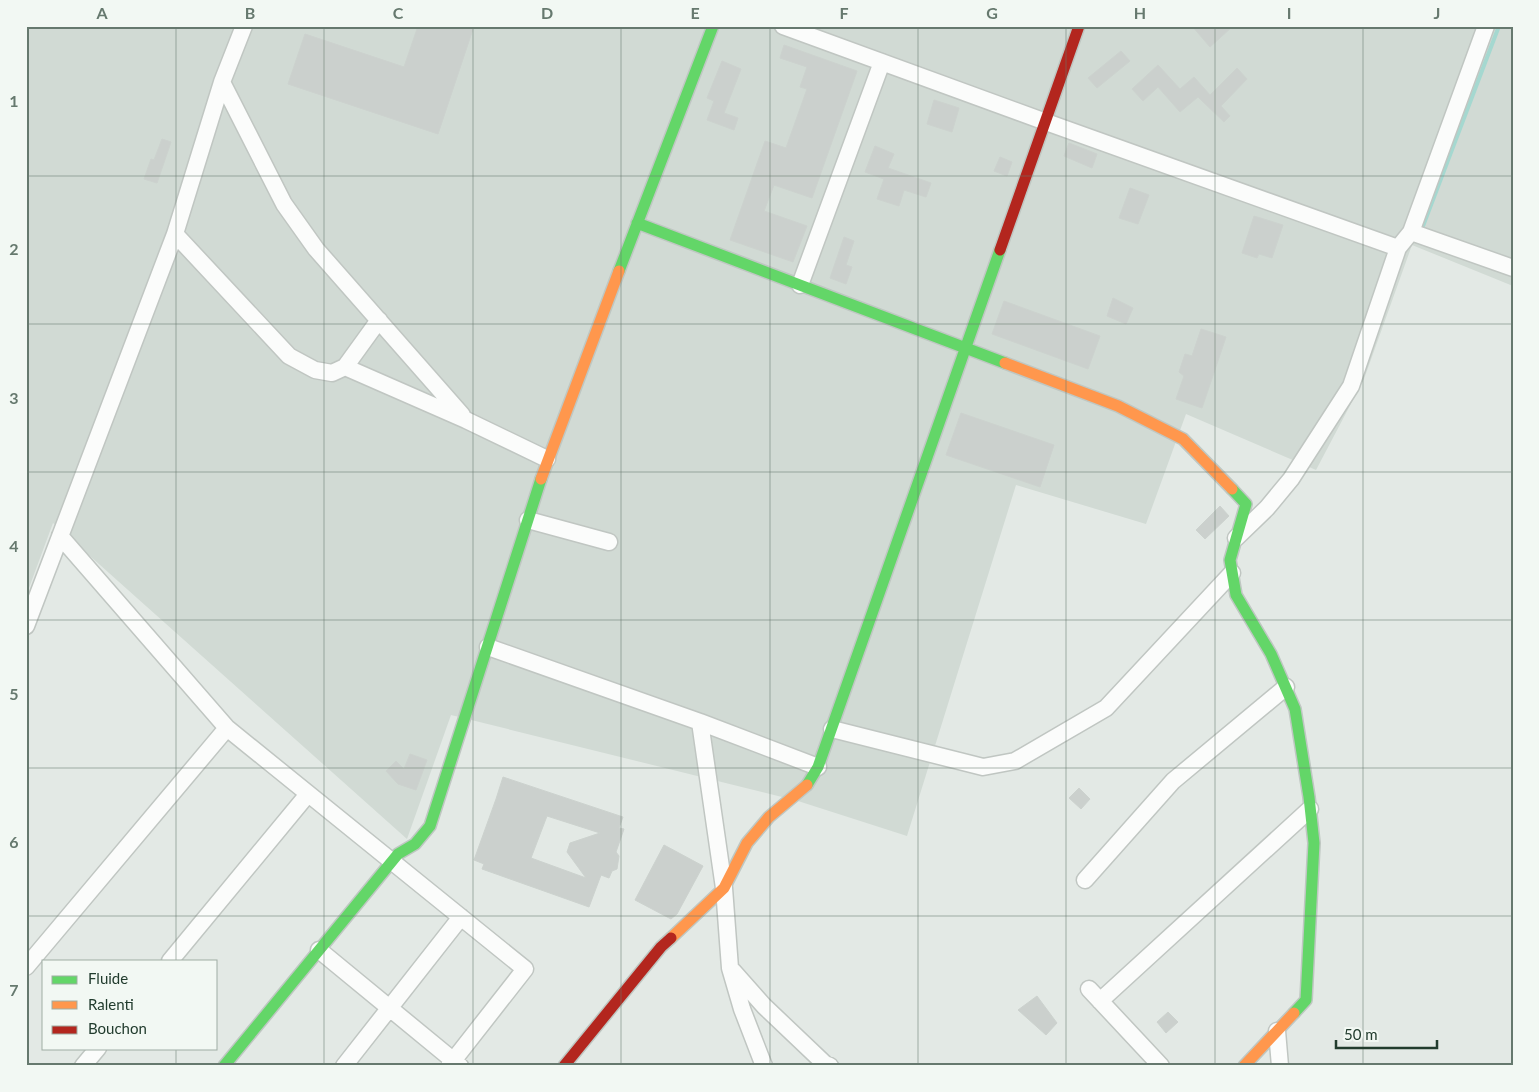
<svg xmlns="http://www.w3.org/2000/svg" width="1539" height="1092" viewBox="0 0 1539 1092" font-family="Lato,sans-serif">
  <rect width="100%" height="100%" fill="#e3e9e5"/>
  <path fill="#d1dad4" d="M26 26H1513V286L1412 245 1364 379 1316 470 1186 414 1146 524 1016 485 907 836 798 801 451 715 407 839 53 523 26 596Z"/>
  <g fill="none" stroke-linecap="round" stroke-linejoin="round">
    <path stroke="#a5d8d0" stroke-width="4" d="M1423 226 1499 26"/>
  </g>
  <path fill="#cbd0cd" stroke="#ccd2ce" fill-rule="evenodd" d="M418 26H474L438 134 288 84 305 34 404 67Z
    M1192 26H1233L1210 47Z
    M784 45 857 71 812 198 774 185 764 211 807 226 793 262 730 240 765 141 786 148 807 89 800 87 807 67 780 58Z
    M1121 51 1130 61 1097 88 1088 78Z
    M722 61 741 69 724 113 738 118 734 130 707 120 714 101 707 98Z
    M1158 65 1180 89 1194 77 1210 95 1237 68 1247 79 1221 106 1230 116 1224 122 1198 97 1180 112 1158 87 1143 101 1132 89Z
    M934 100 959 108 952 132 927 124Z
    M162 139 171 142 157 183 144 179 151 159 154 160Z
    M1069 143 1097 154 1092 168 1064 156Z
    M875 146 894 154 888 168 931 183 926 197 904 190 899 206 877 199 884 179 865 172Z
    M1000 157 1012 162 1007 176 994 171Z
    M1130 188 1149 195 1138 224 1119 218Z
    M1254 216 1283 225 1272 258 1259 254 1257 258 1242 253Z
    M844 237 854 241 846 265 852 267 846 284 830 278Z
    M1113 298 1133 308 1126 324 1107 316Z
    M1004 301 1100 336 1088 369 992 334Z
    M1201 329 1226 337 1202 408 1176 399 1184 376 1179 372 1185 354 1192 356Z
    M961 413 1054 445 1040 487 946 455Z
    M1220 506 1229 516 1205 539 1196 530Z
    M410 754 427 760 416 790 398 784 386 771 396 761 404 769Z
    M503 777 623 817 619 828 624 829 616 852 619 856 617 869 612 871 609 878 601 875 589 907 482 869 484 864 474 860 496 799ZM547 816 600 833 570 843 567 852 586 878 531 858Z
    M1079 788 1090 799 1081 809 1069 798Z
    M664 845 703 866 677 914 671 919 635 900Z
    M1037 996 1057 1023 1046 1035 1018 1010Z
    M1168 1012 1178 1022 1166 1033 1157 1022Z"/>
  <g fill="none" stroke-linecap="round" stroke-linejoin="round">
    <g stroke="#c0c6c2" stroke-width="19">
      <path id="street" d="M783 26 1046 122 1398 248 1411 232 1486 26
        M222 82 284 204 316 249 462 415
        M1411 232 1513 268
        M175 234 289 356 315 370 332 373 345 367 466 420 547 459
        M800 285 882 62
        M345 367 379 320
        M528 520 609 542
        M60 536 227 728 525 969 449 1066
        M1236 538 1267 508 1291 479 1351 386 1398 248
        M26 626 175 234 222 82 244 26
        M488 647 700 722 818 767
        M700 722 724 888 730 968 742 1009 764 1066
        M832 729 983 767 1015 761 1106 708 1232 573
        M1085 880 1173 781 1286 687
        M319 950 460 1066
        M170 961 308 794
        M26 967 227 728
        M733 971 764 1006 825 1064 830 1066
        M1089 989 1161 1066
        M1100 1001 1310 809
        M1277 1031 1280 1066
        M83 1066 98 1048
        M344 1066 461 917"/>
    </g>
    <g stroke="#bfc7c2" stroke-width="14">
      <path id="fast" d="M637 223 1005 363
        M619 271 713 26
        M1232 489 1246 504 1230 560 1236 595 1271 654 1295 709 1309 797 1314 843 1306 1000 1294 1013
        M807 785 818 767 1000 250
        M224 1066 398 854 415 844 430 826 541 479"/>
    </g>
    <g stroke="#bfc7c2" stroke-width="14">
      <path id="slow" d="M1005 363 1118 406 1183 439 1232 489
        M541 479 619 271
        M671 938 724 888 747 843 769 817 807 785
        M1244 1066 1294 1013"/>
    </g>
    <g stroke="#bfc7c2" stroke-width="14">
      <path id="jam" d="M1000 250 1079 26
        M564 1066 661 947 671 938"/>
    </g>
    <use href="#street" stroke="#fbfcfb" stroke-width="16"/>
    <use href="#fast" stroke="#63d668" stroke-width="11"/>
    <use href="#slow" stroke="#ff974d" stroke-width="11"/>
    <use href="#jam" stroke="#b3261e" stroke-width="11"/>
  </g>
  <path fill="none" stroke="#66796e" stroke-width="1" stroke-opacity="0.55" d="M176 26V961M324 26V1066M473 26V1066M621 26V1066M770 26V1066M918 26V1066M1066 26V1066M1215 26V1066M1363 26V1066M26 176H1513M26 324H1513M26 472H1513M26 620H1513M26 768H1513M26 916H1513M176 1048V1066"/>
  <rect width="1539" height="1092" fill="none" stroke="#f2f8f3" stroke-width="55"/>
  <rect x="42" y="960" width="175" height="90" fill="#f2f8f3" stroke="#9fada4"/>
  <rect x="52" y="976" width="25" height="8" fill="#63d668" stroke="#9fada4"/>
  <text x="88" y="984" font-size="15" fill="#223c2e">Fluide</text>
  <rect x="52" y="1001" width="25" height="8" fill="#ff974d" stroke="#9fada4"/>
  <text x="88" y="1010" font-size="15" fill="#223c2e">Ralenti</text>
  <rect x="52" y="1026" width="25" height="8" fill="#b3261e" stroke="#9fada4"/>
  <text x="88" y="1034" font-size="15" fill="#223c2e">Bouchon</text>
  <path d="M1336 1040v8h101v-8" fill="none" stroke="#223c2e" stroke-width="2.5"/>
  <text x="1344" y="1040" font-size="15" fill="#223c2e" stroke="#f2f8f3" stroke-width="4" paint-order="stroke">50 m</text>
  <rect x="28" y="28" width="1484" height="1036" fill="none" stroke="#66796e" stroke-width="2"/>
  <g font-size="16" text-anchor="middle" font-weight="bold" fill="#66796e">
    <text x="102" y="19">A</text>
    <text x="250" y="19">B</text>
    <text x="398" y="19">C</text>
    <text x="547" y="19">D</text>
    <text x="695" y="19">E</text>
    <text x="844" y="19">F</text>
    <text x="992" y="19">G</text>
    <text x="1140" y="19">H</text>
    <text x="1289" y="19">I</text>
    <text x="1437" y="19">J</text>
    <text x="14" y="107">1</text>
    <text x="14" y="255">2</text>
    <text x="14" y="404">3</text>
    <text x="14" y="552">4</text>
    <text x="14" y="700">5</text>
    <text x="14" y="848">6</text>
    <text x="14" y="996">7</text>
  </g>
</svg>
